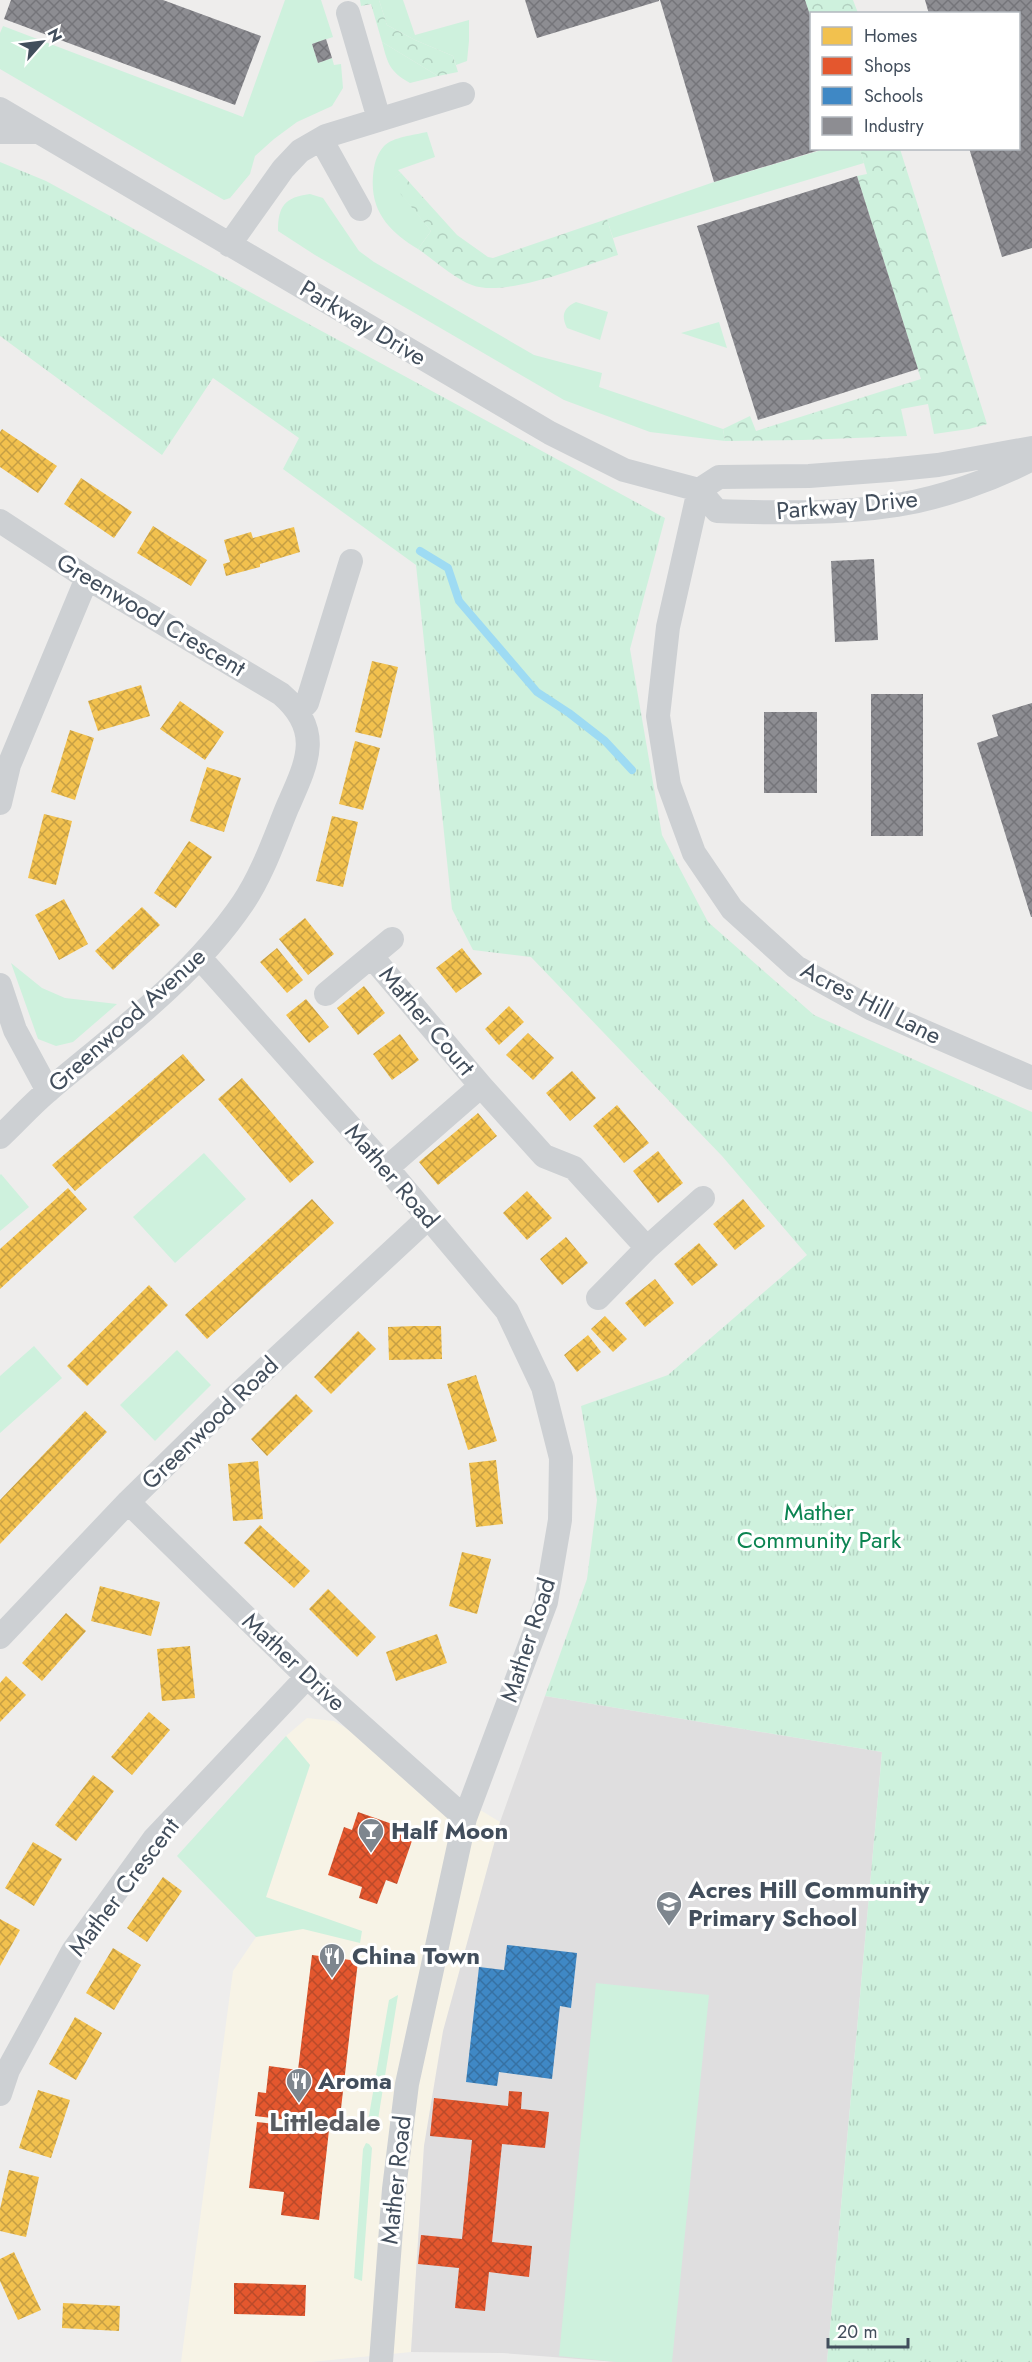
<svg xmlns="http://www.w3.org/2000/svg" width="1032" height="2362" viewBox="0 0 1032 2362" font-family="Jost,sans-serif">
  <defs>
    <pattern id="forest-crowns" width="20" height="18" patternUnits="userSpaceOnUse" patternTransform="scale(1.5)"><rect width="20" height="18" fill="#cef1dd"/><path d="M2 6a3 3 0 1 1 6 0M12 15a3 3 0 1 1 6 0" fill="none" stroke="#b2d0c0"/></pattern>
    <pattern id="park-tufts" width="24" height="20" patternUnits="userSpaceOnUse" patternTransform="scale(1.5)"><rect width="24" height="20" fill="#cef1dd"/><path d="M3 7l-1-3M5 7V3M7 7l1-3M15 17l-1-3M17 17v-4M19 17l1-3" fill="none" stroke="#b2d0c0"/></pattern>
    <pattern id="homes-cross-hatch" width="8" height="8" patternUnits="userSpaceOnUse" patternTransform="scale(1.5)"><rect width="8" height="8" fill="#f2c14e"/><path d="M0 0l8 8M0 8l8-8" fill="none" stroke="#c69f44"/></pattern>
    <pattern id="shops-cross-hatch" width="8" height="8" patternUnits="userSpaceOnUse" patternTransform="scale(1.5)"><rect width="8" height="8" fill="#e4572e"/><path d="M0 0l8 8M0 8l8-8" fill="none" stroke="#ba4a2a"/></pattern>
    <pattern id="schools-cross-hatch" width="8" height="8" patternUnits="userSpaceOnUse" patternTransform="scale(1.5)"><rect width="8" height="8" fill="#3f88c5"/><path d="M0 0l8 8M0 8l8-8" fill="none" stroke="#3671a3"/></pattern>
    <pattern id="industry-cross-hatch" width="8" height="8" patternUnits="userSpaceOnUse" patternTransform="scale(1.5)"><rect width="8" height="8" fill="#8d8d92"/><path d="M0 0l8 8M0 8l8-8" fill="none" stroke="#75757a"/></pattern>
  </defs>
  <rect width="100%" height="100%" fill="#eeedec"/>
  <path fill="#f7f3e6" d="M307 1718 334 1721 500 1822 424 2146 411 2352 311 2362H181L233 1971 256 1937 266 1897 310 1765 286 1736Z"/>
  <path fill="#dfdedf" d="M545 1696 882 1752 827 2362H617L503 2353 411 2352 424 2146 443 2031 500 1822Z"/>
  <path fill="#cef1dd" d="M285 0H321L333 37 312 44 318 63 332 58 334 65 341 64 343 88 332 106 297 122 274 139 255 156 250 174 230 198 224 200 0 69V33L3 26 243 117Z
    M379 0H403L415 35 469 20V41L467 61 456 65 453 56 415 40 387 25Z
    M382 42 438 76 410 83C389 71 388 64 382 42Z
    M427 132 435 157 398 170 401 173 391 181 431 231 418 249C390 232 370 212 373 176 374 165 376 155 384 146 393 137 414 135 427 132Z
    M825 149H860L864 163 613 238 607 219 714 182Z
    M310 194 323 198 359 251 374 262 534 355 602 373 599 387 723 429 725 441 650 432 564 400 315 255 278 231C278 206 285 197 310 194Z
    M576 302 608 312 600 340 567 328C561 316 563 308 576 302Z
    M719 322 727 348 681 333Z
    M11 963 42 988 65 998 117 1004 73 1042 56 1046 38 1039Z
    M204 1153 246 1199 175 1263 133 1217Z
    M1 1174 29 1207 0 1231V1175Z
    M34 1346 62 1378 0 1433V1376Z
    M177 1350 211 1385 155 1441 120 1405Z
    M286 1736 310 1765 266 1897 362 1931 360 1943 303 1929 256 1937 177 1856Z
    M596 1983 709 1995 672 2362H617L559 2356Z
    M398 1995 376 2132H370L367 2127 389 2000Z
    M366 2143 369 2144 372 2148 362 2281 354 2278 363 2149Z"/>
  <path fill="url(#forest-crowns)" d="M360 0H379L387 25 415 40 453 56 458 72 438 76 382 42 371 4 361 6Z
    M805 0H853L858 13 812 14 811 21Z
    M860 149H900L987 424 969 429 934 434 928 404 901 409 907 436 803 440 725 441 723 429 750 416 756 431 921 379 857 176 867 174Z
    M401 173 457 235 488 257 493 258 607 219 618 255C582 266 505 298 472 285 455 279 434 260 418 249L431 231 390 181Z"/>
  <path fill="url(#park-tufts)" d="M0 162 46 181 665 518 630 649 662 835 708 922 814 1015 1032 1112V2362H827L882 1752 545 1696 587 1579 597 1500 581 1406 668 1375 807 1255 722 1156 531 957 473 950 452 909 416 565 283 469 299 438 213 378 162 455 0 336Z"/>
  <path fill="url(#homes-cross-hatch)" d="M2 429 57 466 38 493 0 467V432Z
    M81 478 132 512 114 538 64 504Z
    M153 526 207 560 191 586 137 553Z
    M294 527 300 552 260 564V567L226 576 223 564 230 562 224 540 251 532 253 538Z
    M372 661 398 667 381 738 355 732Z
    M141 685 150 716 98 731 88 701Z
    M180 701 224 732 205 760 160 729Z
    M70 730 94 738 75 800 51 792Z
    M355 741 380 748 363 810 339 804Z
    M207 767 241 778 224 832 190 821Z
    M44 814 72 821 56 885 28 878Z
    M332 816 358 822 343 887 316 881Z
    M189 841 212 857 176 908 154 893Z
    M64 899 88 944 59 960 35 915Z
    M142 907 160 925 113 970 95 951Z
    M305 918 334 954 308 975 279 939Z
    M277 948 303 980 287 993 260 962Z
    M462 948 482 974 456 993 436 968Z
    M364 986 385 1013 358 1035 337 1008Z
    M306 999 329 1027 309 1043 286 1015Z
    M509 1006 524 1022 499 1045 485 1029Z
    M528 1033 554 1058 533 1080 506 1055Z
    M400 1034 419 1060 392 1080 373 1054Z
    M183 1054 205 1080 75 1191 52 1165Z
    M572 1071 596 1098 570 1121 546 1093Z
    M242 1078 314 1162 290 1183 218 1099Z
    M617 1105 649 1143 624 1163 593 1126Z
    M478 1113 497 1136 438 1185 419 1162Z
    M658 1151 683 1183 658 1203 633 1171Z
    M68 1188 87 1209 0 1289V1249Z
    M527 1191 552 1218 527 1240 503 1213Z
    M312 1199 334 1223 207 1339 185 1315Z
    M743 1199 765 1226 735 1250 713 1224Z
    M566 1237 588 1263 562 1285 540 1259Z
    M699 1243 718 1265 692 1286 674 1264Z
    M655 1279 674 1303 645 1327 625 1303Z
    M149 1285 168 1305 87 1386 67 1366Z
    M605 1316 627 1339 613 1352 591 1329Z
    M415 1326H441L442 1359 389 1360 388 1327Z
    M358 1331 376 1349 331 1394 314 1377Z
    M588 1335 601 1352 577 1372 564 1355Z
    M476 1375 497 1441 468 1450 447 1384Z
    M296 1394 313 1411 267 1456 251 1439Z
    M85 1411 107 1432 0 1544V1500Z
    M496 1460 503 1524 476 1527 469 1463Z
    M258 1461 263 1519 233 1521 228 1464Z
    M260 1525 310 1571 294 1588 244 1543Z
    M462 1552 491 1559 477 1614 449 1606Z
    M100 1586 160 1602 151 1636 91 1621Z
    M328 1589 376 1637 357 1657 309 1609Z
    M66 1613 86 1631 42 1681 22 1663Z
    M437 1634 447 1663 396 1681 386 1652Z
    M190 1646 195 1698 162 1701 157 1649Z
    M6 1676 26 1695 0 1722V1683Z
    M149 1712 170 1730 132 1775 111 1757Z
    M93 1775 114 1791 76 1841 55 1825Z
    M33 1842 62 1859 34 1906 5 1888Z
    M163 1877 182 1891 147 1942 127 1928Z
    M0 1919 20 1930 0 1966Z
    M113 1948 141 1965 114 2010 86 1993Z
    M75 2017 102 2033 76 2080 49 2064Z
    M38 2090 70 2100 51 2158 19 2148Z
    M9 2170 39 2177 26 2237 0 2231V2209Z
    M14 2252 41 2310 18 2320 0 2281V2259Z
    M63 2303 120 2306 119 2331 62 2328Z"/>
  <path fill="url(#shops-cross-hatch)" d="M358 1812 415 1832 397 1884 386 1880 377 1904 359 1898 362 1887 328 1875 344 1827 352 1830Z
    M312 1955 358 1961 339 2126 255 2116 258 2092 266 2093 269 2066 298 2070Z
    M509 2091 522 2092 521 2109 549 2112 545 2148 502 2144 492 2242 532 2246 529 2277 489 2272 485 2311 455 2308 459 2268 418 2264 421 2235 462 2239 472 2140 430 2136 434 2098 508 2106Z
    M257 2122 329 2130 319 2220 281 2215 284 2192 249 2188Z
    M234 2283 306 2285 305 2316 234 2314Z"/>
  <path fill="url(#schools-cross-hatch)" d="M507 1945 577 1953 571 2008 560 2006 552 2079 499 2072 497 2086 466 2082 479 1967 504 1970Z"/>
  <path fill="url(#industry-cross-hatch)" d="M11 0H163L261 36 235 105 4 19Z
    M525 0H659V1L537 38Z
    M660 0H805L812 21V148L823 149 714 182Z
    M925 0H1032V248L1002 257 969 148H1018V14H929Z
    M326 39 332 58 318 63 312 44Z
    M857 176 918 369 758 420 697 226Z
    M874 559 878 640 835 642 831 561Z
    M871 694H923V836H871Z
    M1032 703V917H1031L977 743 998 736 992 715Z
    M764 712H817V793H764Z"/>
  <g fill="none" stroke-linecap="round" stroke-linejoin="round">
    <path stroke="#9edbf3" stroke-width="8" d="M420 551 448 568 459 601 537 692 569 713 605 741 632 770"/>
    <path stroke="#cdd0d3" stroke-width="24" d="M348 13 379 119
      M0 109 550 433 624 470 699 490 717 511C776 513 839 514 897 505 941 498 992 480 1032 459
      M0 132H36
      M321 139 360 209
      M229 245 283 169 300 151 326 136 463 94
      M699 490 668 627 658 716 669 785 694 853 732 909 796 967 872 1009 1032 1078
      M699 490 719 477 809 476 889 470 938 465 1032 448
      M0 521 87 578 281 694C324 731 307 763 287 808 274 840 262 875 243 903 192 978 118 1032 49 1090 32 1104 16 1122 0 1137
      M299 711 307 703 351 561
      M0 803 9 765 87 578
      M372 957 481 1086 544 1156 574 1168 647 1248
      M200 958 387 1168 507 1311 543 1387 561 1458 560 1520 546 1602 465 1818 407 2084 394 2189 381 2362
      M0 985 15 1030 48 1091
      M326 994 392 939
      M387 1168 481 1086
      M598 1298 647 1248 703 1198
      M128 1502 307 1677 465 1818
      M0 1637 128 1502 235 1397 428 1218
      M0 2094 8 2070 73 1951 154 1839 307 1677"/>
  </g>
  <defs>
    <g id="bar-pin" transform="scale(1.35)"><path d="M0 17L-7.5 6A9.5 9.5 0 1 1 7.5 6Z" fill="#7e868e" stroke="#fff"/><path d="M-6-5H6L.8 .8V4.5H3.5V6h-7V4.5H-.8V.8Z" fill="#fff"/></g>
    <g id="school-pin" transform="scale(1.35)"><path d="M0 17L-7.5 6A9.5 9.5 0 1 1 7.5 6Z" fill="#7e868e" stroke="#fff"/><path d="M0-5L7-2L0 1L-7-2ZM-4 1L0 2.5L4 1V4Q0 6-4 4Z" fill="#fff"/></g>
    <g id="restaurant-pin" transform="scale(1.35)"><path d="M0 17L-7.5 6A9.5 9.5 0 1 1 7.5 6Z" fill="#7e868e" stroke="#fff"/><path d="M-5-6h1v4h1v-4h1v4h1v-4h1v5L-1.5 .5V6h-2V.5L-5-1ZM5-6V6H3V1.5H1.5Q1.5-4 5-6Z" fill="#fff"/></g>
  </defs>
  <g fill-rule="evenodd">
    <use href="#bar-pin" x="371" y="1831"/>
    <use href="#school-pin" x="669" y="1904"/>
    <use href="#restaurant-pin" x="332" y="1956"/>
    <use href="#restaurant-pin" x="299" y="2081"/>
  </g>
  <g text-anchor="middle" stroke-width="6" stroke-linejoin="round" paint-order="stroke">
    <g font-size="24" fill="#424e5c" stroke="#fff">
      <text transform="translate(363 323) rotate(31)" y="8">Parkway Drive</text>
      <text transform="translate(847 505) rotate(-5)" y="8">Parkway Drive</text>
      <text transform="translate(151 615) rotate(31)" y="8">Greenwood Crescent</text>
      <text transform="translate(871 1003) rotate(27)" y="8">Acres Hill Lane</text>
      <text transform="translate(127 1020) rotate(-42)" y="8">Greenwood Avenue</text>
      <text transform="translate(427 1021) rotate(50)" y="8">Mather Court</text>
      <text transform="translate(392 1176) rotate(49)" y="8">Mather Road</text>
      <text transform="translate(210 1423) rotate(-44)" y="8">Greenwood Road</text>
      <text transform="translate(528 1640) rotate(-72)" y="8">Mather Road</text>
      <text transform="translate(294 1662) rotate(43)" y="8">Mather Drive</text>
      <text transform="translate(124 1887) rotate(-53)" y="8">Mather Crescent</text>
      <text transform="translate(396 2180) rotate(-84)" y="8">Mather Road</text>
    </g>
    <g font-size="24" fill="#0b8451" stroke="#fff">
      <text x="819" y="1520">Mather<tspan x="819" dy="28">Community Park</tspan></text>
    </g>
    <g font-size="24" font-weight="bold" fill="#424e5c" stroke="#fff" text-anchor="start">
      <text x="391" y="1839">Half Moon</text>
      <text x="688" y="1898">Acres Hill Community<tspan x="688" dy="28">Primary School</tspan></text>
      <text x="352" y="1964">China Town</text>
      <text x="318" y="2089">Aroma</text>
    </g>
    <g font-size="26" font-weight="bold" fill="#585c62" stroke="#fff">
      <text x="325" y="2131">Littledale</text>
    </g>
  </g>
  <rect x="810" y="12" width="210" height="138" fill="#ffffff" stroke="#b3b8be" stroke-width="1.5"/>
  <rect x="822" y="27" width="30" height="18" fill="#f2c14e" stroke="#b3b8be" stroke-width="1.5"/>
  <text x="864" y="42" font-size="18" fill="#424e5c">Homes</text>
  <rect x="822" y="57" width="30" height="18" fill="#e4572e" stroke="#b3b8be" stroke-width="1.5"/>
  <text x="864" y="72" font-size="18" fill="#424e5c">Shops</text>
  <rect x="822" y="87" width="30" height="18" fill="#3f88c5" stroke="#b3b8be" stroke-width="1.5"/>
  <text x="864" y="102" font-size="18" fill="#424e5c">Schools</text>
  <rect x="822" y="117" width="30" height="18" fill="#8d8d92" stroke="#b3b8be" stroke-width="1.5"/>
  <text x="864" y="132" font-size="18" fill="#424e5c">Industry</text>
  <g transform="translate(42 42) rotate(62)" stroke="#ffffff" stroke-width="4.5" paint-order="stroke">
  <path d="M0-4.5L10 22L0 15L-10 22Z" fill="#424e5c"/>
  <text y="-9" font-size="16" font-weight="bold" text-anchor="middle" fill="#424e5c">N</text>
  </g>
  <path d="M828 2338v9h80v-9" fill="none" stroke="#424e5c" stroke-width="3"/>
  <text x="837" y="2338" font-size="18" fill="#424e5c" stroke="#ffffff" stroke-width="4.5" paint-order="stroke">20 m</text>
</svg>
